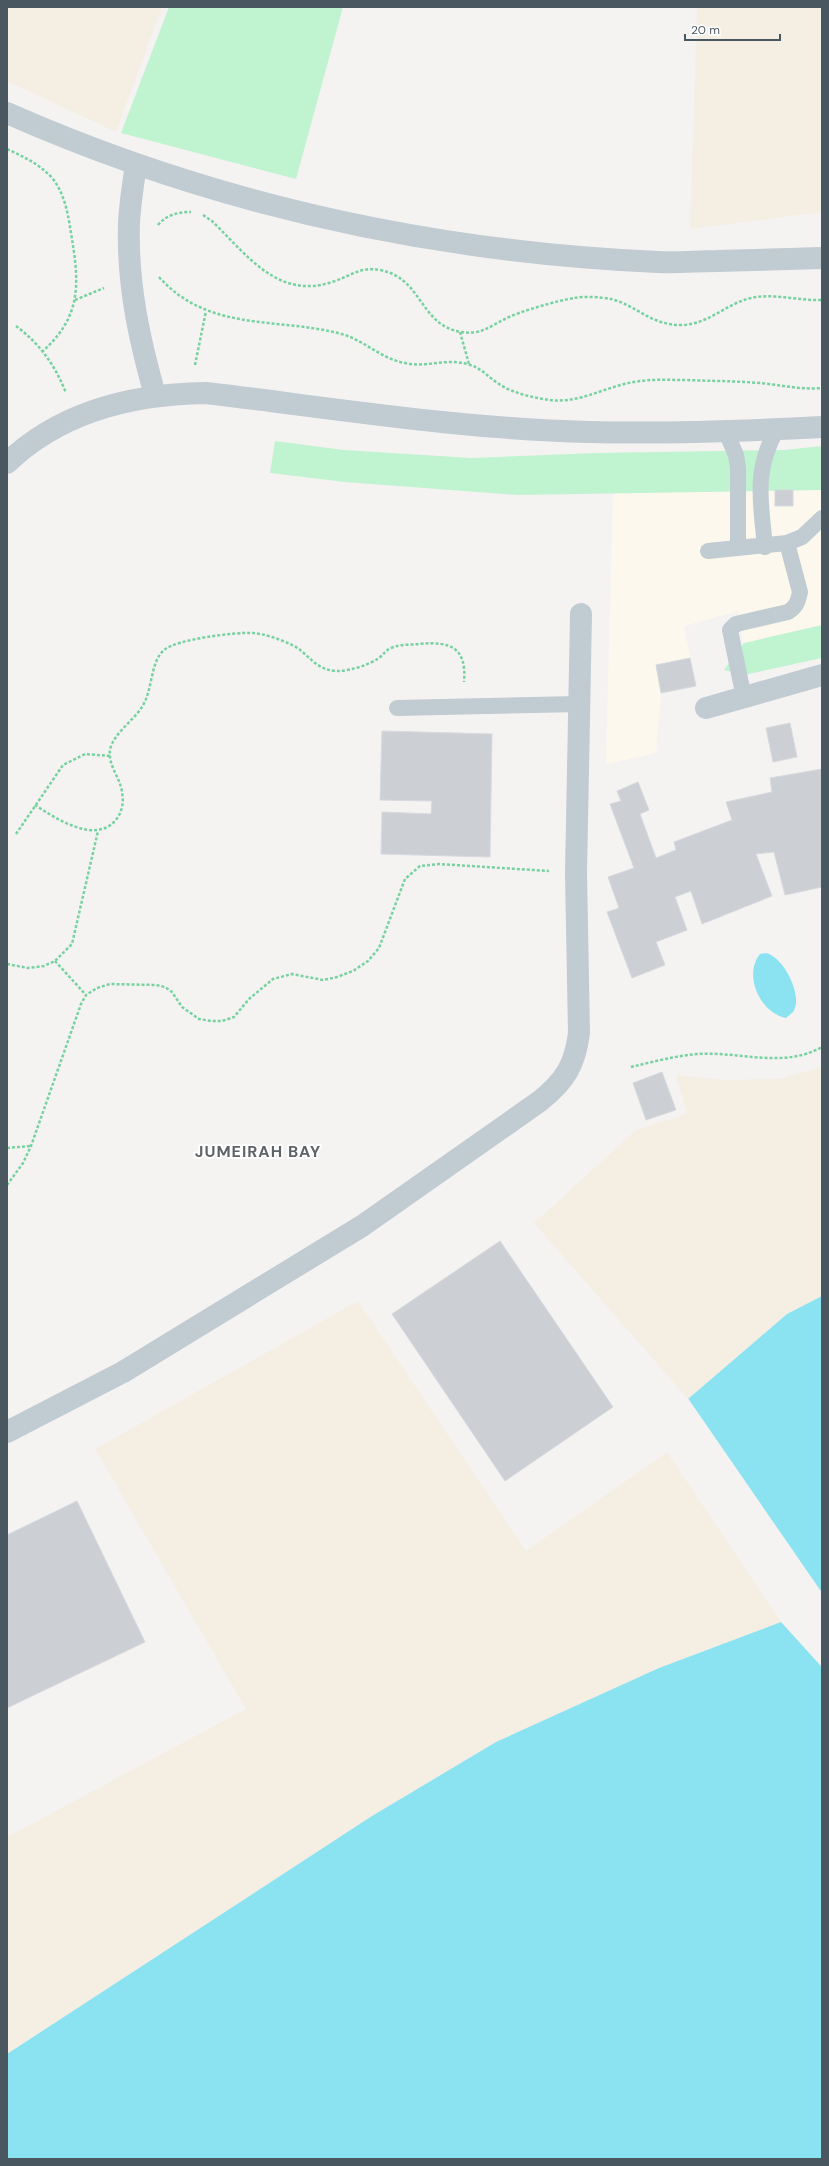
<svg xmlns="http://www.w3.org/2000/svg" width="829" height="2166" viewBox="0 0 829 2166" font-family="'DM Sans',sans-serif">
  <rect width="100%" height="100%" fill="#f5f2f2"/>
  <path fill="#fdf8ed" d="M822 490V625L744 643 738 611 684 626 696 686 661 693 656 753 606 764 613 493Z"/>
  <path fill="#c0f3d0" d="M169 7H343L296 179 121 133Z
    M275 441 344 450 471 458 596 453 785 450 822 446V490L517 495 345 482 270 473Z
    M822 625V658L744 675 724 670 744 643Z"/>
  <path fill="#f5eee3" d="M7 7H162L116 132 7 81Z
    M697 7H822V212L690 229Z
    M822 1067V1296L787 1314 688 1399 534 1223 636 1130 687 1114 676 1075 724 1080 779 1079Z
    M358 1301 526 1551 667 1452 781 1622 659 1668 496 1742 372 1816 7 2054V1837L246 1709 95 1449Z"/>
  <path fill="#8be3f1" d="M766 953C784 957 804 997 793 1012 791 1014 788 1016 786 1018 760 1013 743 975 760 954Z
    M822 1296V1593L688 1399 787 1314Z
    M781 1622 822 1667V2159H7V2054L372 1816 496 1742 659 1668Z"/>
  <path fill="#f5f2f2" d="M687 1397 822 1593V1595L686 1400Z
    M780 1620 783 1621 822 1664V1667Z"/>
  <path fill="#ccd0d5" stroke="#d6d9de" d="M775 490H793V506H775Z
    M690 658 696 686 661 693 656 665Z
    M790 723 797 757 773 762 766 728Z
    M382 731 492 734 490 857 381 854 382 812 431 814 432 801 380 800Z
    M822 769V887L785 895 774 852 756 854 772 896 702 924 691 891 675 897 687 930 656 942 665 965 632 978 607 912 619 908 608 877 634 868 610 804 621 801 617 791 638 782 649 810 640 814 656 858 676 850 674 842 732 820 726 802 772 792 770 778Z
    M662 1072 676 1110 646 1120 633 1083Z
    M500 1241 613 1407 505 1481 392 1314Z
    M77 1501 145 1642 7 1708V1535Z"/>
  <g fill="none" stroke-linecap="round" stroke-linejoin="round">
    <path stroke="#76d39f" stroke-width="2.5" stroke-dasharray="3 2" stroke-linecap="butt" d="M7 149C24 157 40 164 53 179 65 195 68 214 71 233 79 281 83 315 43 351
      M203 215 212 221C247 255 278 300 332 282 349 277 360 266 380 270 423 278 419 325 461 332 482 335 488 327 505 319 517 312 560 300 574 298 584 296 601 297 611 299 638 306 650 325 681 325 706 325 724 306 747 299 772 292 797 301 822 300
      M158 225C166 215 178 212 191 212
      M159 277C210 334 280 316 345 335 366 342 382 359 405 363 426 368 446 358 467 364 480 367 486 375 496 382 511 393 531 397 549 400 582 404 609 384 641 381 656 379 671 380 686 380 711 381 735 381 760 383 781 385 801 390 822 388
      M75 300 104 288
      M16 326C40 344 55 365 66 393
      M460 332 469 364
      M195 365 206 311
      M35 805C55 818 94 844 115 821 122 813 124 803 122 792 120 777 108 766 110 750 113 734 133 721 142 707 153 690 150 662 164 650 177 639 236 632 253 633 265 634 279 639 290 644 309 652 313 670 337 671 350 671 369 665 379 658 384 654 386 650 391 648 400 644 410 645 419 644 450 641 467 647 464 682
      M16 834 63 765 85 754 110 756
      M55 961 86 995
      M7 964 28 968 44 966 55 961 72 944 98 831
      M631 1067C652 1062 675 1056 697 1054 739 1051 783 1069 822 1047
      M7 1148 30 1146
      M7 1185 23 1163 31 1146 81 1004 86 995 97 988 110 984 156 985 165 987 172 992 182 1007 199 1019 211 1021H222L234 1017 249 999 273 979 292 974 323 980 337 977 353 971 368 961 379 948 405 879 420 866 439 864 549 871"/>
    <path stroke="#c0cbd2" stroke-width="16" d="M726 432 736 455 738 468V548
      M765 547C761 502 753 471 777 429
      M708 551 787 543 802 537 822 518
      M744 698 730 630 736 624 788 612C796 607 798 602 800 592L787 543
      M397 708 579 704"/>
    <path stroke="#c0cbd2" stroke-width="22" d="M7 113C213 204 434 252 658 262 678 263 698 261 717 261 752 260 787 259 822 258
      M136 165C133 184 130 203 129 223 127 283 139 338 155 395
      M706 708 822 675
      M7 1432 123 1372 362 1226 540 1101C565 1081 575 1065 579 1033L576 873 581 614"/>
    <path stroke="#c0cbd2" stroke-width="22" d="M7 463C61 411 134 394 206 393 333 408 461 429 589 432 667 434 744 431 822 427"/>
  </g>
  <g text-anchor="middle" stroke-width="4" stroke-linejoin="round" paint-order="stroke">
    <g font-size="16" font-weight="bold" letter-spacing="1" fill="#5e6368" stroke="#fff">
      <text x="258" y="1157">JUMEIRAH BAY</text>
    </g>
  </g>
  <rect width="829" height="2166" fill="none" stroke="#495761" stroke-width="16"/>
  <path d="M685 34v6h95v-6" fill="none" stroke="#495761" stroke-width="2"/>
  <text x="691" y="34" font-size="12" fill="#495761" stroke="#ffffff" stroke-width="3" paint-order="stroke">20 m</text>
</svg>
